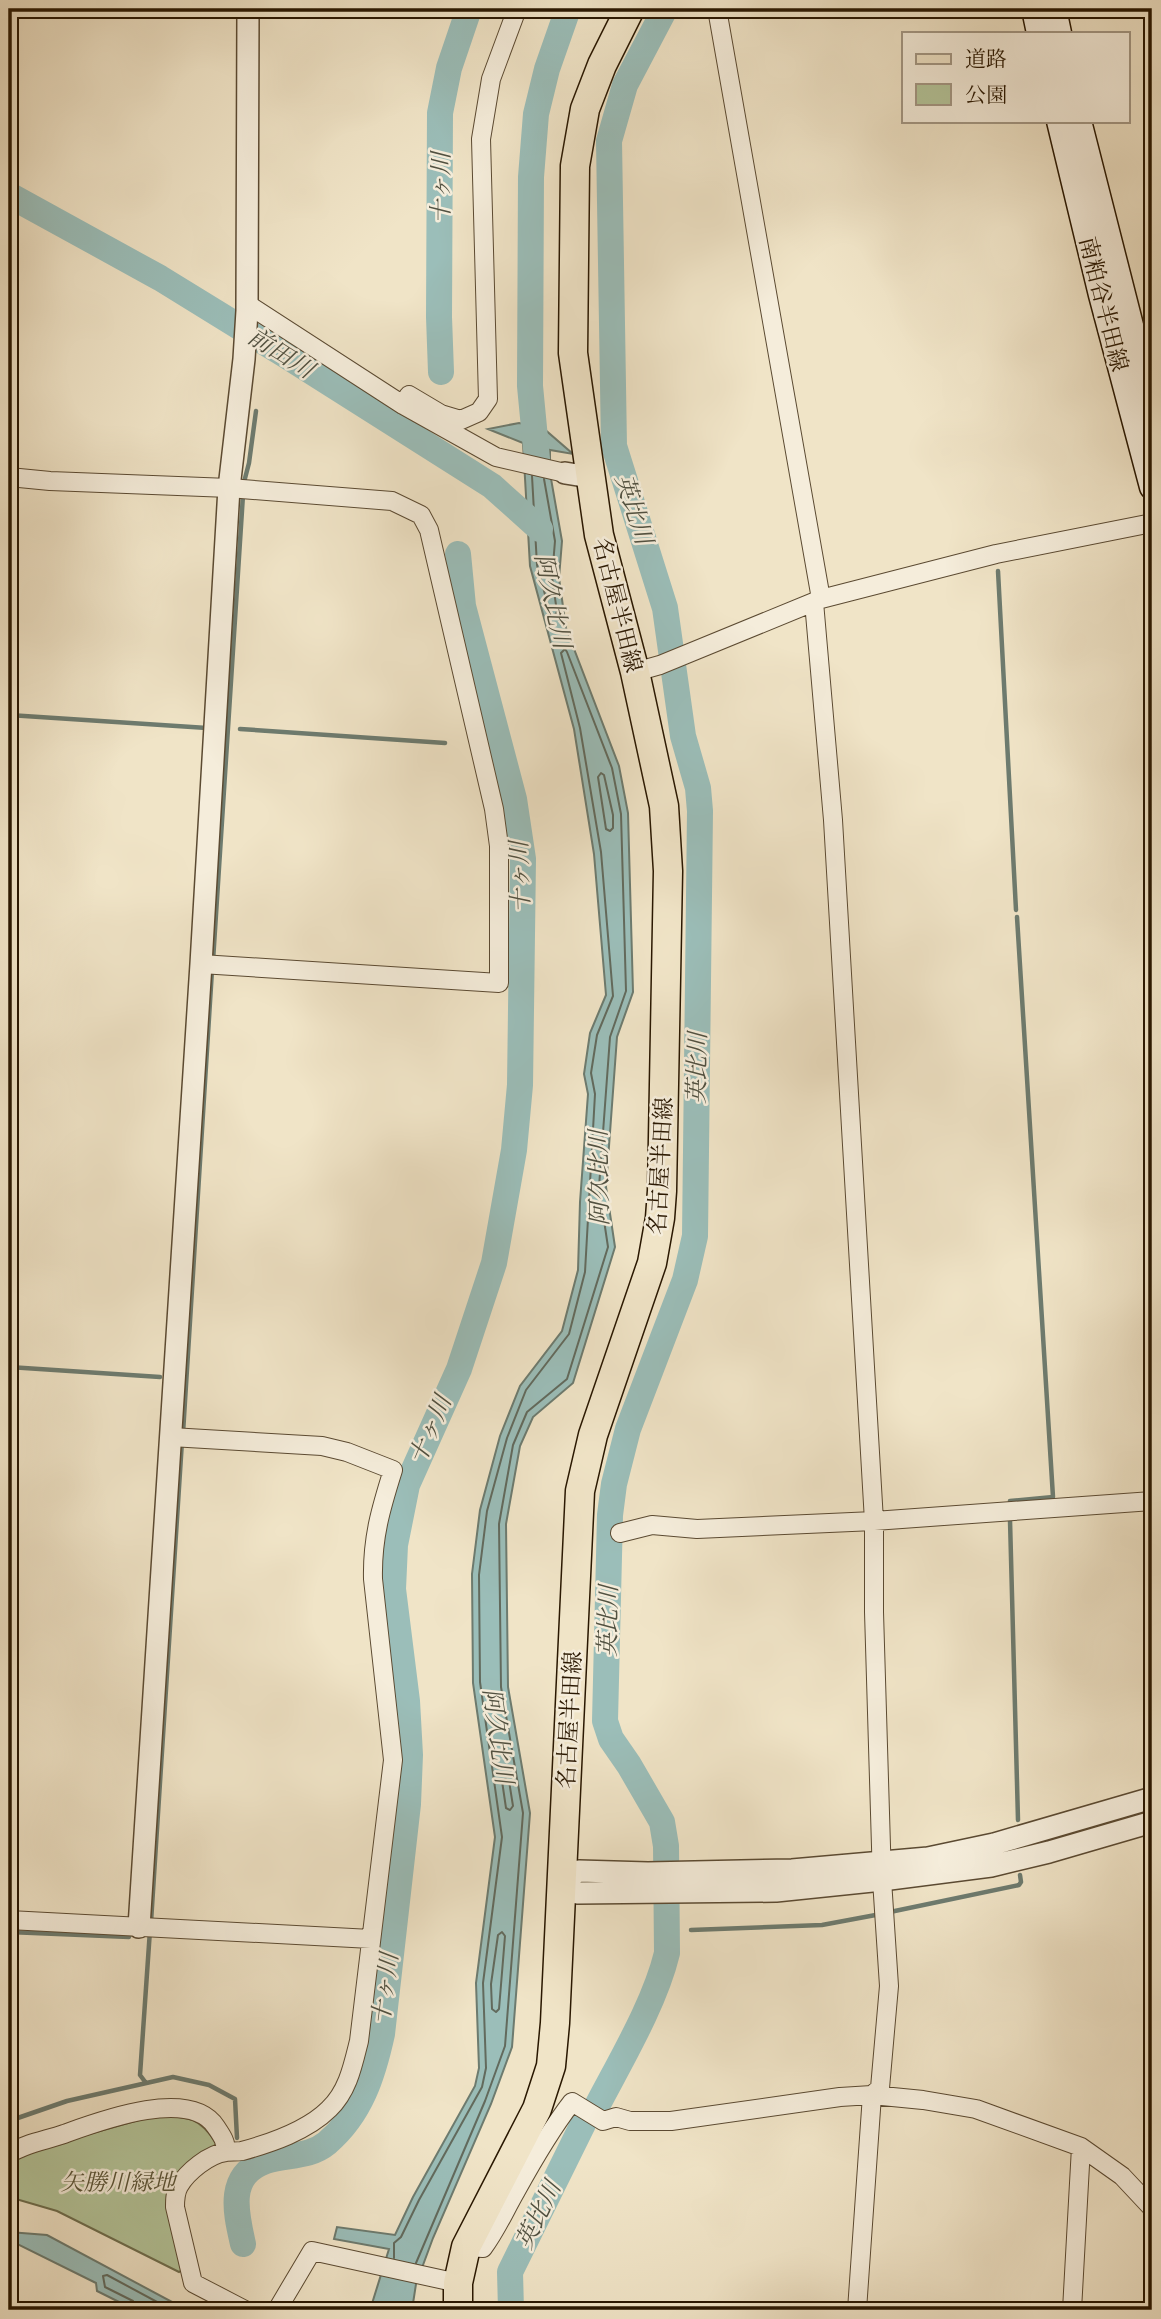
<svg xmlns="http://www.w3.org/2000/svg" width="1161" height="2319" viewBox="0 0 1161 2319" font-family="'IM FELL French Canon','Noto Serif JP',serif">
  <rect width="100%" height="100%" fill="#f0e4c7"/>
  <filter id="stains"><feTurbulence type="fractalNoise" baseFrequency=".00286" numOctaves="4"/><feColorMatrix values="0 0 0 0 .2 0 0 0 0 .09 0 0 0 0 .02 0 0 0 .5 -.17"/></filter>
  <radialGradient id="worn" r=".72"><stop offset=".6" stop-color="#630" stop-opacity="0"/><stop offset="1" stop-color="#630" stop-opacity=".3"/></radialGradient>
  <path fill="#b4c59a" stroke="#6e6e4e" stroke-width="2" d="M153 2116C185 2117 198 2114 216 2143L214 2149 172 2182 182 2270 179 2272 57 2211 9 2197V2159L15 2155Z"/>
  <path fill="#9bbeb9" stroke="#6d7b6f" stroke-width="2" d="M519 423 543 428 573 454 550 450V473L562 541 559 578 566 628 619 766 628 813 633 992 617 1037 606 1187 615 1247 573 1383 533 1417 520 1446 506 1524 508 1687 530 1813 512 2047 491 2104 433 2238 416 2284 412 2310H370L389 2249 334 2239 337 2227 395 2235 413 2197 475 2086 479 2068 476 1983 495 1837 473 1683 472 1574 480 1510 500 1436 520 1386 562 1331 578 1270 580 1202 588 1094 584 1074 590 1033 606 995 594 854 574 729 530 566 523 443 488 429Z
    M9 2232 47 2235 187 2310H135L97 2291 96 2283 9 2240Z"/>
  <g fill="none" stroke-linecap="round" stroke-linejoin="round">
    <path stroke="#626a5d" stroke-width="2" d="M532 476 537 565 550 613 554 616 557 612 552 577 555 541 544 479
      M601 773 604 775 613 815V828L610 831 606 829 598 777Z
      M505 1779 509 1781 513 1806 510 1810 506 1808 502 1781Z
      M502 1932 505 1936 499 2009 496 2012 492 2009 491 1984 498 1935Z
      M394 2258V2243L401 2237 419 2200 482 2087 486 2068 483 1983 502 1837 480 1682 479 1575 487 1511 507 1438 526 1390 569 1334 585 1272 595 1094 591 1073 597 1035 613 996 601 852 580 728 561 653 565 649 567 652 612 768 621 814 626 991 610 1037 599 1187 608 1247 567 1379 527 1412 513 1445 499 1524 501 1687 523 1813 505 2046 485 2101 416 2263
      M137 2310 133 2301 105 2287 103 2276 107 2275 172 2310"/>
    <path stroke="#6d7b6f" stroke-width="4.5" d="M243 486 249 463 256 411
      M998 571 1016 910
      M9 715 207 728
      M240 729 445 743
      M213 961 243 495
      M9 1367 160 1377
      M183 1433 212 970
      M1010 1501 1053 1497 1017 917
      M1010 1520 1018 1820
      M890 1912 1019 1885 1021 1882 1020 1875
      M151 1922 182 1441
      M691 1930 822 1925 881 1914
      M9 1932 129 1937
      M146 2083 140 2075 150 1930
      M9 2121 67 2101 173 2077 209 2085 235 2099 237 2138"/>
    <path stroke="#9bbeb9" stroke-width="26" d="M9 195 160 278 285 355 492 486 540 529
      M441 372 439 317 440 113 449 68 469 9
      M537 459 530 386 531 177 536 114 547 69 568 9
      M597 2106C621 2060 655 2003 667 1953L666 1846 662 1822 629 1765 611 1739 605 1721 610 1515 614 1484 628 1429 685 1280 695 1236 700 811 698 788 683 736 665 608 614 446 609 141 625 85 665 9
      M243 2244C236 2213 226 2175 266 2161 286 2154 309 2158 327 2143 361 2114 373 2075 382 2034L408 1804 410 1755 407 1701 393 1589 395 1545 407 1485 459 1369 494 1263 514 1150 520 1085 523 859 514 799 463 606 458 554
      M511 2310 510 2272 583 2124"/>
    <g stroke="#5b4a32" stroke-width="20">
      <path id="minor" d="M717 9 821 599
        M247 304 403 405 496 457 565 473
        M403 405 409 395 441 414 461 420 479 412 488 399 481 139 491 79 517 9
        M9 477 50 481 229 488 392 501 421 515 429 530 494 809 499 846V983L201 964
        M814 602 833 820 874 1521V1612L882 1880 889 1986 880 2088 872 2095 857 2310
        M635 672 660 665 821 599 996 554 1152 523
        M171 1437 322 1446 347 1452 393 1470C381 1508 372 1538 373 1579L393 1760 359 2041C353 2065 348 2091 329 2109 307 2131 271 2143 242 2151 236 2152 231 2151 226 2152 209 2154 187 2172 179 2186 175 2193 175 2200 175 2207L193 2283 245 2310
        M620 1533 652 1525 697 1529 874 1521 1152 1501
        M9 1920 371 1939
        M9 2154C23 2144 47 2140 64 2134 100 2121 190 2087 216 2127 222 2136 226 2141 226 2152
        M466 2247 483 2248C497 2229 505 2210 516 2191 533 2160 551 2129 572 2102L603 2121 616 2117 630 2121H671L840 2097 872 2095 923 2100 976 2109 1081 2147 1122 2176 1152 2208
        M277 2310 312 2251 458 2283
        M1072 2310 1081 2147"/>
    </g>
    <g stroke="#5b4a32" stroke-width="24">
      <path id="tertiary" d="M565 473 590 477
        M1152 1798 994 1844 928 1858 792 1870 648 1873 579 1871 561 1881 577 1893 776 1891 882 1880 991 1866 1049 1852 1152 1822
        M139 1927 201 964 229 488 244 359 247 311 248 9"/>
    </g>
    <g stroke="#291701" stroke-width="27">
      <path id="secondary" d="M1034 9 1039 33
        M1054 9 1059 33
        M1059 121 1101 295 1152 487
        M1079 121 1152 408"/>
    </g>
    <g stroke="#291701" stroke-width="31">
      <path id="primary" d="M458 2310V2283L466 2247 537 2109 551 2066 555 2023 580 1491 593 1435 652 1263 660 1218 662 1191 668 871 664 806 635 672 599 535 573 353 575 166 585 109 602 65 630 9"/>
    </g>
    <use href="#minor" stroke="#f5eddb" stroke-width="18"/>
    <use href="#tertiary" stroke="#f5eddb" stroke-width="21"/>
    <use href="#secondary" stroke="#f5eddb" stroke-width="24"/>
    <use href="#primary" stroke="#f0e4c7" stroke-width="28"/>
  </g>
  <g text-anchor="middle" stroke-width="5" stroke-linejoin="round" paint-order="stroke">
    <g font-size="23" fill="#291701" stroke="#f5eddb">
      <text transform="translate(1104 304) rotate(76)" y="8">南粕谷半田線</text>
      <text transform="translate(618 605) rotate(76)" y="8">名古屋半田線</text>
      <text transform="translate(660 1166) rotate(-87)" y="8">名古屋半田線</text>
      <text transform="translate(569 1720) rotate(-87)" y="8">名古屋半田線</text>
    </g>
    <g font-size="23" font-style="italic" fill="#5a5437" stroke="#f5eddb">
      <text x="118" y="2190">矢勝川緑地</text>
    </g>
    <g font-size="24" font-style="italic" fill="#515141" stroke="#f5eddb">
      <text transform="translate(441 188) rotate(-90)" y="8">十ヶ川</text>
      <text transform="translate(281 353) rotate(32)" y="8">前田川</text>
      <text transform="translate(634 509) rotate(72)" y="8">英比川</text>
      <text transform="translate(553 601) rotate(78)" y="8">阿久比川</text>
      <text transform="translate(520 877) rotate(-92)" y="8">十ヶ川</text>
      <text transform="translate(697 1068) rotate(-89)" y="8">英比川</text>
      <text transform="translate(599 1178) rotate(-91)" y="8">阿久比川</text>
      <text transform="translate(430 1430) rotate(-67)" y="8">十ヶ川</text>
      <text transform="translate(608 1621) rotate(-89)" y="8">英比川</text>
      <text transform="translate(498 1736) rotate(82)" y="8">阿久比川</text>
      <text transform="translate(385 1989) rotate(-83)" y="8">十ヶ川</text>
      <text transform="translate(538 2215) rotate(-64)" y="8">英比川</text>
    </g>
  </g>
  <rect width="1161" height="2319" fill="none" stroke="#f0e4c7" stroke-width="35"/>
  <rect x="10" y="10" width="1140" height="2298" fill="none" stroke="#291701" stroke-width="3.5"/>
  <rect x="18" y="18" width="1126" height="2284" fill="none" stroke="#291701" stroke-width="2"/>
  <rect x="902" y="32" width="228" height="91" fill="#f5eddb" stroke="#a39784" stroke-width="2"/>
  <rect x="916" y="54" width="35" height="10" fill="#f0e4c7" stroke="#a39784" stroke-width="2"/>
  <text x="965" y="66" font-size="21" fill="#291701">道路</text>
  <rect x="916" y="84" width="35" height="21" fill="#b4c59a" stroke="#a39784" stroke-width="2"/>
  <text x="965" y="102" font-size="21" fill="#291701">公園</text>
  <rect width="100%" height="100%" filter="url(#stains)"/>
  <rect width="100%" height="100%" fill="url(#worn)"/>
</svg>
